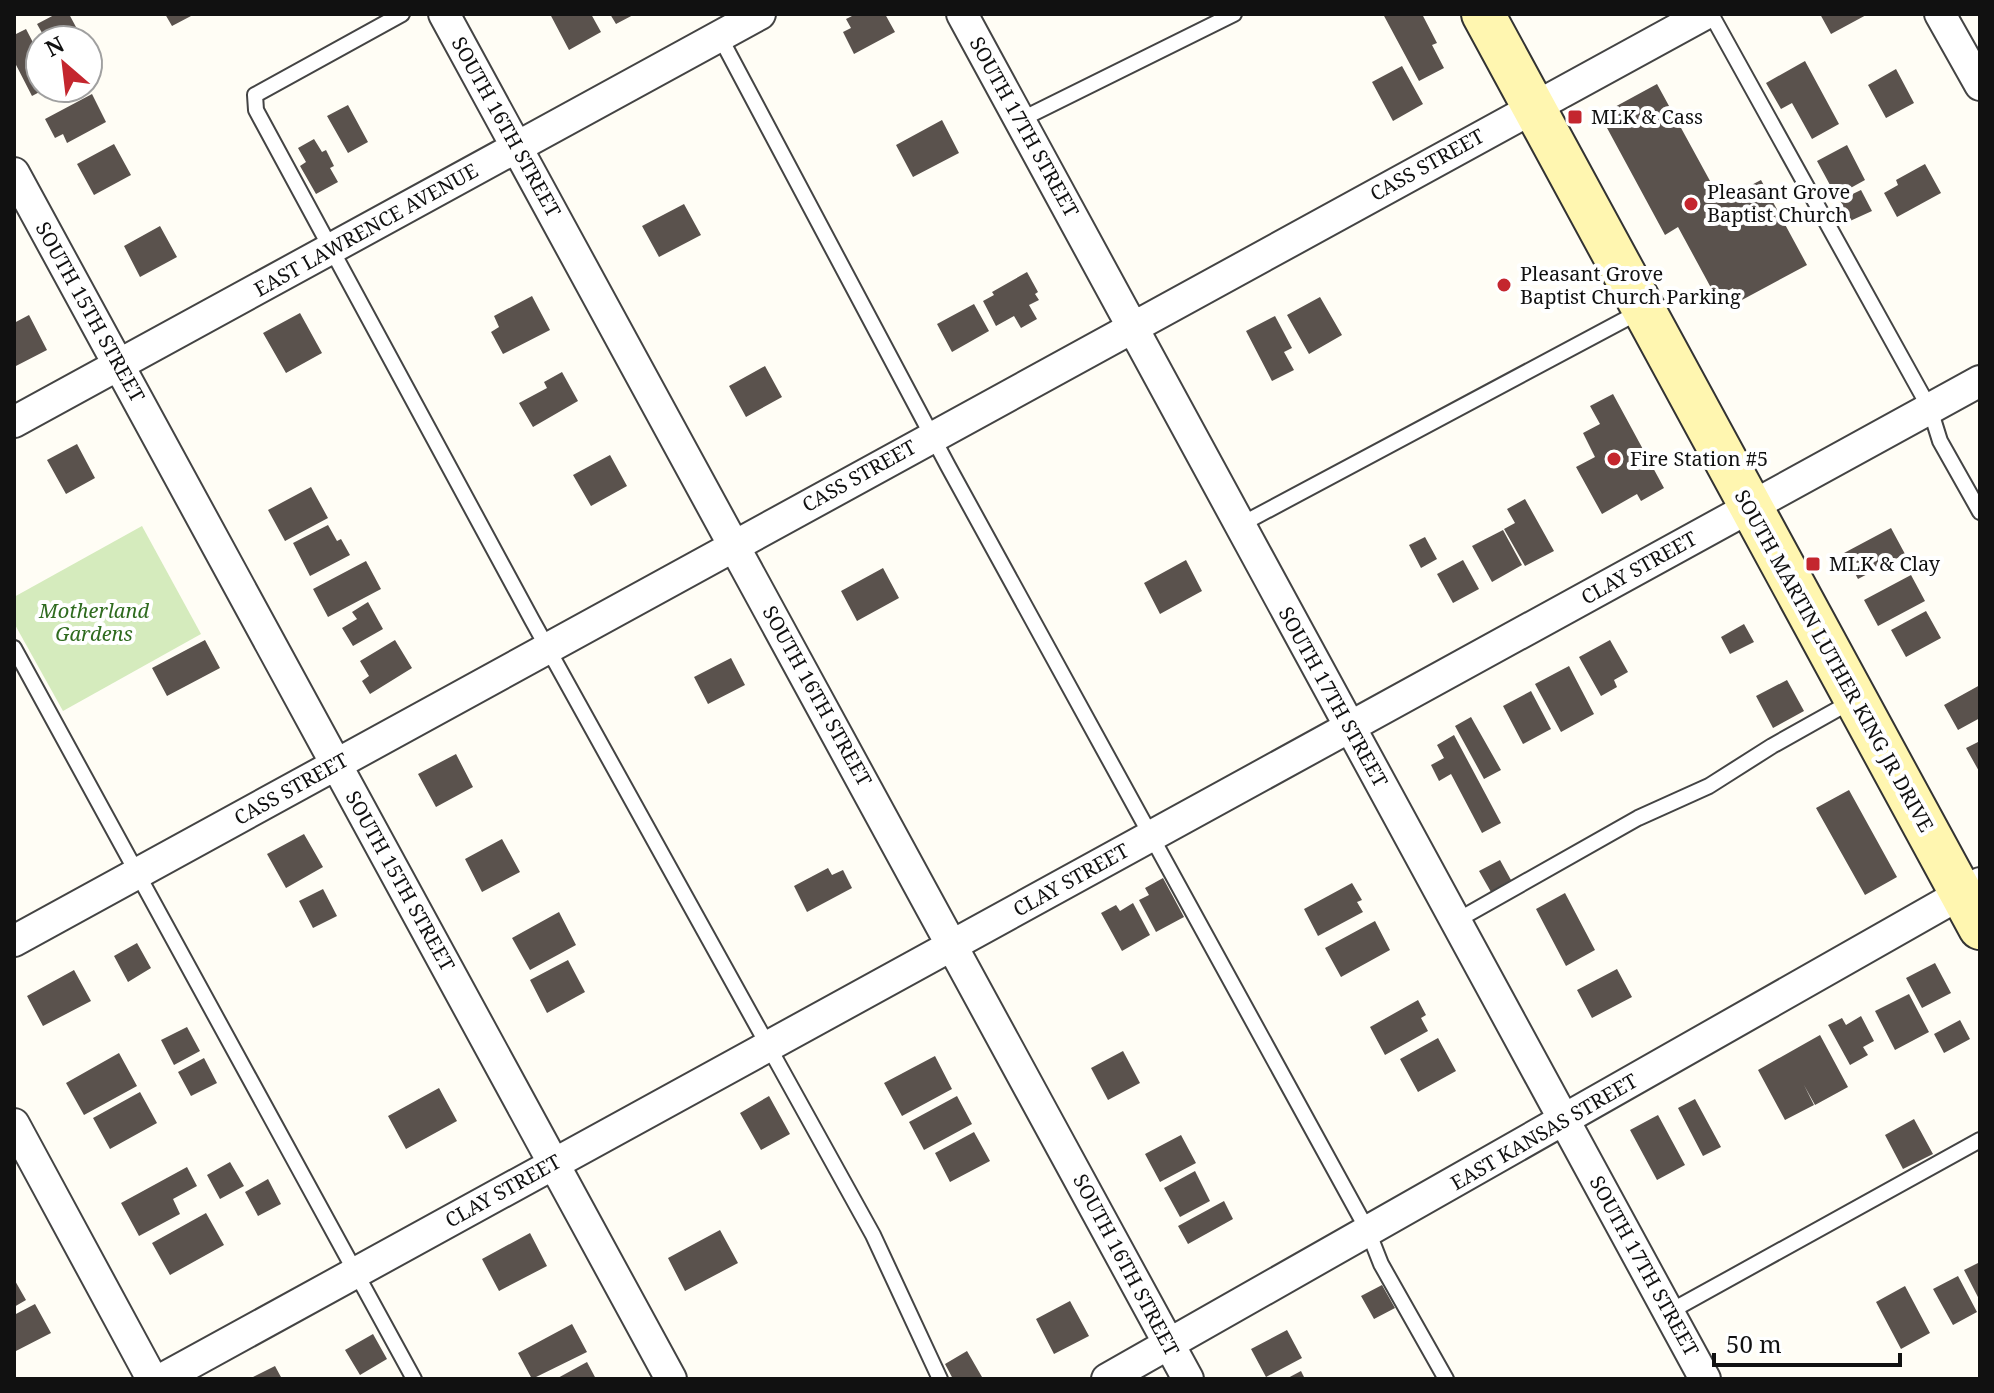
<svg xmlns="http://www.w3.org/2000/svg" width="1994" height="1393" viewBox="0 0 1994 1393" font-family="'Noto Serif',serif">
  <rect width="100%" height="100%" fill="#fffdf5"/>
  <path fill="#d5ebbd" d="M142 526 201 634 63 711 14 623V597Z"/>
  <path fill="#5a524d" d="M56 14H69L83 40H46L37 24Z
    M165 14H189L191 16 172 26Z
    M550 14H591L601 32 569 50Z
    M610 14H635L616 24Z
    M856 14H885L895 32 854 54 843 32 851 28 846 19Z
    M1383 14H1422L1437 43 1432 45 1444 68 1419 81Z
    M1820 14H1868L1831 34Z
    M26 29 40 56V88H47L32 96 14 61V35Z
    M1805 61 1839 124 1812 139 1792 103 1781 109 1766 83Z
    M1402 66 1423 104 1393 121 1372 82Z
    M1896 69 1914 103 1886 118 1868 85Z
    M1657 84 1721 201 1761 180 1807 265 1740 301 1733 288 1716 297 1678 227 1665 235 1600 115Z
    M92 94 106 122 67 143 63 134 55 138 45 119Z
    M348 105 368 142 348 153 327 116Z
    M942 120 959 153 913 177 896 145Z
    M314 139 322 152 326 150 334 166 330 168 338 182 316 194 300 166 306 162 298 148Z
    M114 144 131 175 94 195 77 164Z
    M1847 145 1865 180 1836 196 1817 161Z
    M1925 164 1941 193 1897 217 1884 193 1898 185 1896 180Z
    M1861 190 1872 211 1850 221 1840 200Z
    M684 204 701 235 659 257 642 226Z
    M160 226 177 257 140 277 124 246Z
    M1027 272 1038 292 1035 294 1039 300 1029 305 1037 319 1021 328 1014 316 996 326 983 301 994 295 992 292Z
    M532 296 550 330 503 354 491 332 499 327 494 316Z
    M1320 297 1342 335 1309 354 1287 315Z
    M974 304 989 331 952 352 937 324Z
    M300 313 322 353 286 373 263 333Z
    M29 315 47 350 14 367V323Z
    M1275 316 1292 348 1284 352 1294 370 1272 381 1246 331Z
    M765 366 782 397 746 417 729 386Z
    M562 372 578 401 533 427 519 403 547 388 544 382Z
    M1613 394 1664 488 1641 501 1637 494 1602 514 1576 467 1595 457 1583 433 1600 424 1590 406Z
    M77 444 95 478 66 494 47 460Z
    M610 455 627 486 591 506 573 475Z
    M311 487 328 518 285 541 268 510Z
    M1525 499 1554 551 1525 566 1504 529 1515 523 1507 509Z
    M328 525 337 541 341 539 350 555 310 576 293 543Z
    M1891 528 1905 554 1858 579 1844 553Z
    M1503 530 1522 565 1492 582 1472 546Z
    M1425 537 1437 559 1421 568 1409 545Z
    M1186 560 1202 591 1160 614 1144 583Z
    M1463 560 1479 589 1453 603 1437 574Z
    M366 561 381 589 328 617 313 589Z
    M883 568 899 598 857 621 841 591Z
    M1911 575 1925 601 1878 626 1864 600Z
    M368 602 383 629 353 646 342 628 357 619 352 612Z
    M1926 611 1941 638 1906 657 1891 630Z
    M1744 624 1754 642 1730 654 1721 637Z
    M205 640 220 668 167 696 152 668Z
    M395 640 412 668 370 694 362 681 369 676 360 661Z
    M1610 640 1628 672 1614 680 1617 687 1601 696 1579 657Z
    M731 658 745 685 708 704 694 677Z
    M1569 666 1594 714 1561 732 1535 684Z
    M1787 680 1804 711 1773 728 1756 696Z
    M1980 685V718L1958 730 1944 705Z
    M1531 691 1551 729 1523 744 1503 706Z
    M1471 717 1501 770 1484 779 1455 726Z
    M1454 735 1501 823 1482 833 1451 774 1439 781 1431 765 1444 758 1437 745Z
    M1980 741V773L1966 748Z
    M456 754 473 787 436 807 418 774Z
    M1849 790 1897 877 1865 895 1816 808Z
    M304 834 323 867 286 888 267 854Z
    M502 839 520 872 482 892 465 859Z
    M1500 860 1511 880 1491 892 1479 871Z
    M828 868 832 875 843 870 852 888 807 912 794 886Z
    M1163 878 1184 917 1156 932 1139 900 1149 895 1145 888Z
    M1352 883 1362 900 1357 902 1363 912 1318 936 1304 909Z
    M323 889 337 916 313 928 299 901Z
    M1565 893 1595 950 1566 966 1536 909Z
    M1133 903 1150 935 1122 951 1101 913 1116 905 1120 911Z
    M559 912 576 945 530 970 512 938Z
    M1375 921 1390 950 1341 977 1325 948Z
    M137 943 151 968 128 982 114 956Z
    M568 960 585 992 547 1013 530 980Z
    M1935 963 1951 993 1922 1008 1906 978Z
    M1617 969 1632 997 1592 1018 1577 990Z
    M74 970 91 1001 43 1026 27 996Z
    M1909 994 1929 1032 1895 1050 1875 1011Z
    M1418 1000 1426 1015 1421 1018 1428 1031 1385 1055 1370 1027Z
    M1861 1016 1874 1041 1863 1047 1868 1055 1850 1065 1828 1025 1842 1018 1846 1025Z
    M1960 1020 1970 1039 1944 1053 1934 1034Z
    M187 1027 200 1051 174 1065 161 1040Z
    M1820 1035 1848 1087 1815 1105 1804 1085 1814 1105 1785 1120 1758 1070Z
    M1438 1038 1456 1071 1418 1092 1400 1059Z
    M1123 1051 1140 1083 1108 1100 1091 1068Z
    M119 1053 137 1086 84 1115 66 1083Z
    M935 1056 952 1089 902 1116 884 1083Z
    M204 1058 217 1083 191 1096 178 1072Z
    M439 1088 457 1121 406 1149 388 1116Z
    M140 1092 157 1123 110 1149 93 1118Z
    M769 1096 790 1134 761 1150 740 1113Z
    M957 1096 972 1124 924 1150 909 1122Z
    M1695 1099 1721 1147 1703 1156 1678 1108Z
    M1658 1115 1685 1165 1657 1180 1630 1130Z
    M1914 1119 1933 1154 1903 1169 1885 1135Z
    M974 1132 990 1161 950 1182 935 1153Z
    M1181 1135 1196 1163 1160 1182 1145 1154Z
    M230 1162 244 1186 220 1199 207 1175Z
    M187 1167 197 1186 173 1199 180 1214 139 1236 121 1203Z
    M1195 1171 1210 1201 1180 1217 1164 1188Z
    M268 1179 281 1204 258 1216 245 1192Z
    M1224 1201 1233 1219 1188 1244 1178 1226Z
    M206 1213 224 1245 170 1275 152 1243Z
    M720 1230 738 1263 685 1291 668 1258Z
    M530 1233 547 1266 499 1291 482 1259Z
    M1980 1262V1301L1964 1270Z
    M1958 1276 1977 1312 1953 1325 1933 1289Z
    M14 1279 26 1300 14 1307Z
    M1382 1285 1395 1308 1374 1319 1361 1296Z
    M1905 1286 1930 1333 1901 1349 1876 1302Z
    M1070 1301 1089 1336 1054 1354 1036 1319Z
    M35 1304 51 1333 14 1352V1315Z
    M572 1324 587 1352 532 1379 518 1353Z
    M1287 1330 1302 1358 1266 1377 1251 1349Z
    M373 1334 387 1359 360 1375 345 1350Z
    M967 1351 982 1377 953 1379 945 1364Z
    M587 1362 596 1379H556Z
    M275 1366 282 1379H249Z
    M1301 1371 1305 1379H1286Z"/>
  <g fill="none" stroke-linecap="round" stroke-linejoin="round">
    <g stroke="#444" stroke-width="18">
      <path id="lane" d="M402 14 255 95 256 110 532 620 873 1235 940 1379
        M1711 14 1930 409 1940 441 1980 512
        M720 37 948 466 1368 1231 1381 1264 1446 1379
        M1020 120 1234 14
        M1240 525 1639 312
        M14 648 414 1379
        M1456 921 1638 818 1709 786 1772 746 1854 700
        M1669 1312 1980 1140"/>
    </g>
    <g stroke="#444" stroke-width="34">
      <path id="street" d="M444 14 1188 1379
        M962 14 1705 1379
        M1940 14 1980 85
        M14 173 671 1379
        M14 422 760 14
        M14 941 1705 14
        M14 1124 152 1379
        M162 1379 1980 381
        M1107 1379 1980 883"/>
    </g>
    <g stroke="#333" stroke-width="46">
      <path id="secondary" d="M1483 14 1980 928"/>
    </g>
    <use href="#lane" stroke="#fff" stroke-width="14"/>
    <use href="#street" stroke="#fff" stroke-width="30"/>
    <use href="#secondary" stroke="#fff6b0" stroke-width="42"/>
  </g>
  <g fill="#c4262e" stroke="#fff" stroke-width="3">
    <rect x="1567" y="109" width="16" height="16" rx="4"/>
    <circle cx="1691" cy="204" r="8"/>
    <circle cx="1504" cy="285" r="8"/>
    <circle cx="1614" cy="459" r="8"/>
    <rect x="1805" y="556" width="16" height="16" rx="4"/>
  </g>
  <g text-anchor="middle" stroke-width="8" stroke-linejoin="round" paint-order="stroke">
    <g font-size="20" fill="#111" stroke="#fff" text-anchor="start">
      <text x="1591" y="124">MLK &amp; Cass</text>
      <text x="1707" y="199">Pleasant Grove<tspan x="1707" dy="23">Baptist Church</tspan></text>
      <text x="1520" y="281">Pleasant Grove<tspan x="1520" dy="23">Baptist Church Parking</tspan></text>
      <text x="1630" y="466">Fire Station #5</text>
      <text x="1829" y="571">MLK &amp; Clay</text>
    </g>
    <g font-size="20" fill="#111" stroke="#fff">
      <text transform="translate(506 127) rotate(61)" y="7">SOUTH 16TH STREET</text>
      <text transform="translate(1024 127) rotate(61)" y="7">SOUTH 17TH STREET</text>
      <text transform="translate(1427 165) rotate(-29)" y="7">CASS STREET</text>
      <text transform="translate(366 230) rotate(-29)" y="7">EAST LAWRENCE AVENUE</text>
      <text transform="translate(90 312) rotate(61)" y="7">SOUTH 15TH STREET</text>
      <text transform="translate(859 476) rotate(-29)" y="7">CASS STREET</text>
      <text transform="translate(1639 568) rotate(-29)" y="7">CLAY STREET</text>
      <text transform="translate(1834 661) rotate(61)" y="7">SOUTH MARTIN LUTHER KING JR DRIVE</text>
      <text transform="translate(817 696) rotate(61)" y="7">SOUTH 16TH STREET</text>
      <text transform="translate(1333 697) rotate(61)" y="7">SOUTH 17TH STREET</text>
      <text transform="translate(291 789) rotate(-29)" y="7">CASS STREET</text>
      <text transform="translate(1071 880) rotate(-29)" y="7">CLAY STREET</text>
      <text transform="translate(400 881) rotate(61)" y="7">SOUTH 15TH STREET</text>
      <text transform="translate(1544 1132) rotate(-30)" y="7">EAST KANSAS STREET</text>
      <text transform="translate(503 1191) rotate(-29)" y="7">CLAY STREET</text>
      <text transform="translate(1126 1265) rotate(62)" y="7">SOUTH 16TH STREET</text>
      <text transform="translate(1644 1266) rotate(61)" y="7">SOUTH 17TH STREET</text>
    </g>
    <g font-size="20" font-style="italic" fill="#2f6b1f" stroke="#fff">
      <text x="94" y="618">Motherland<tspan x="94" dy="23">Gardens</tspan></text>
    </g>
  </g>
  <rect width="1994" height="1393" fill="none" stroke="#111111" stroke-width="32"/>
  <g transform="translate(64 64) rotate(332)"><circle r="38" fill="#ffffff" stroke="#a0a0a0" stroke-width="2"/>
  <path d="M0-6L14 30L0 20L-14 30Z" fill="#c4262e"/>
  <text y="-12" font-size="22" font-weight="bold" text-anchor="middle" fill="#111111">N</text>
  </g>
  <path d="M1714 1353v12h186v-12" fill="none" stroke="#111111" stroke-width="4"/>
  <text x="1726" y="1353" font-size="24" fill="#111111" stroke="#ffffff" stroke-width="6" paint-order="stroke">50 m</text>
</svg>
